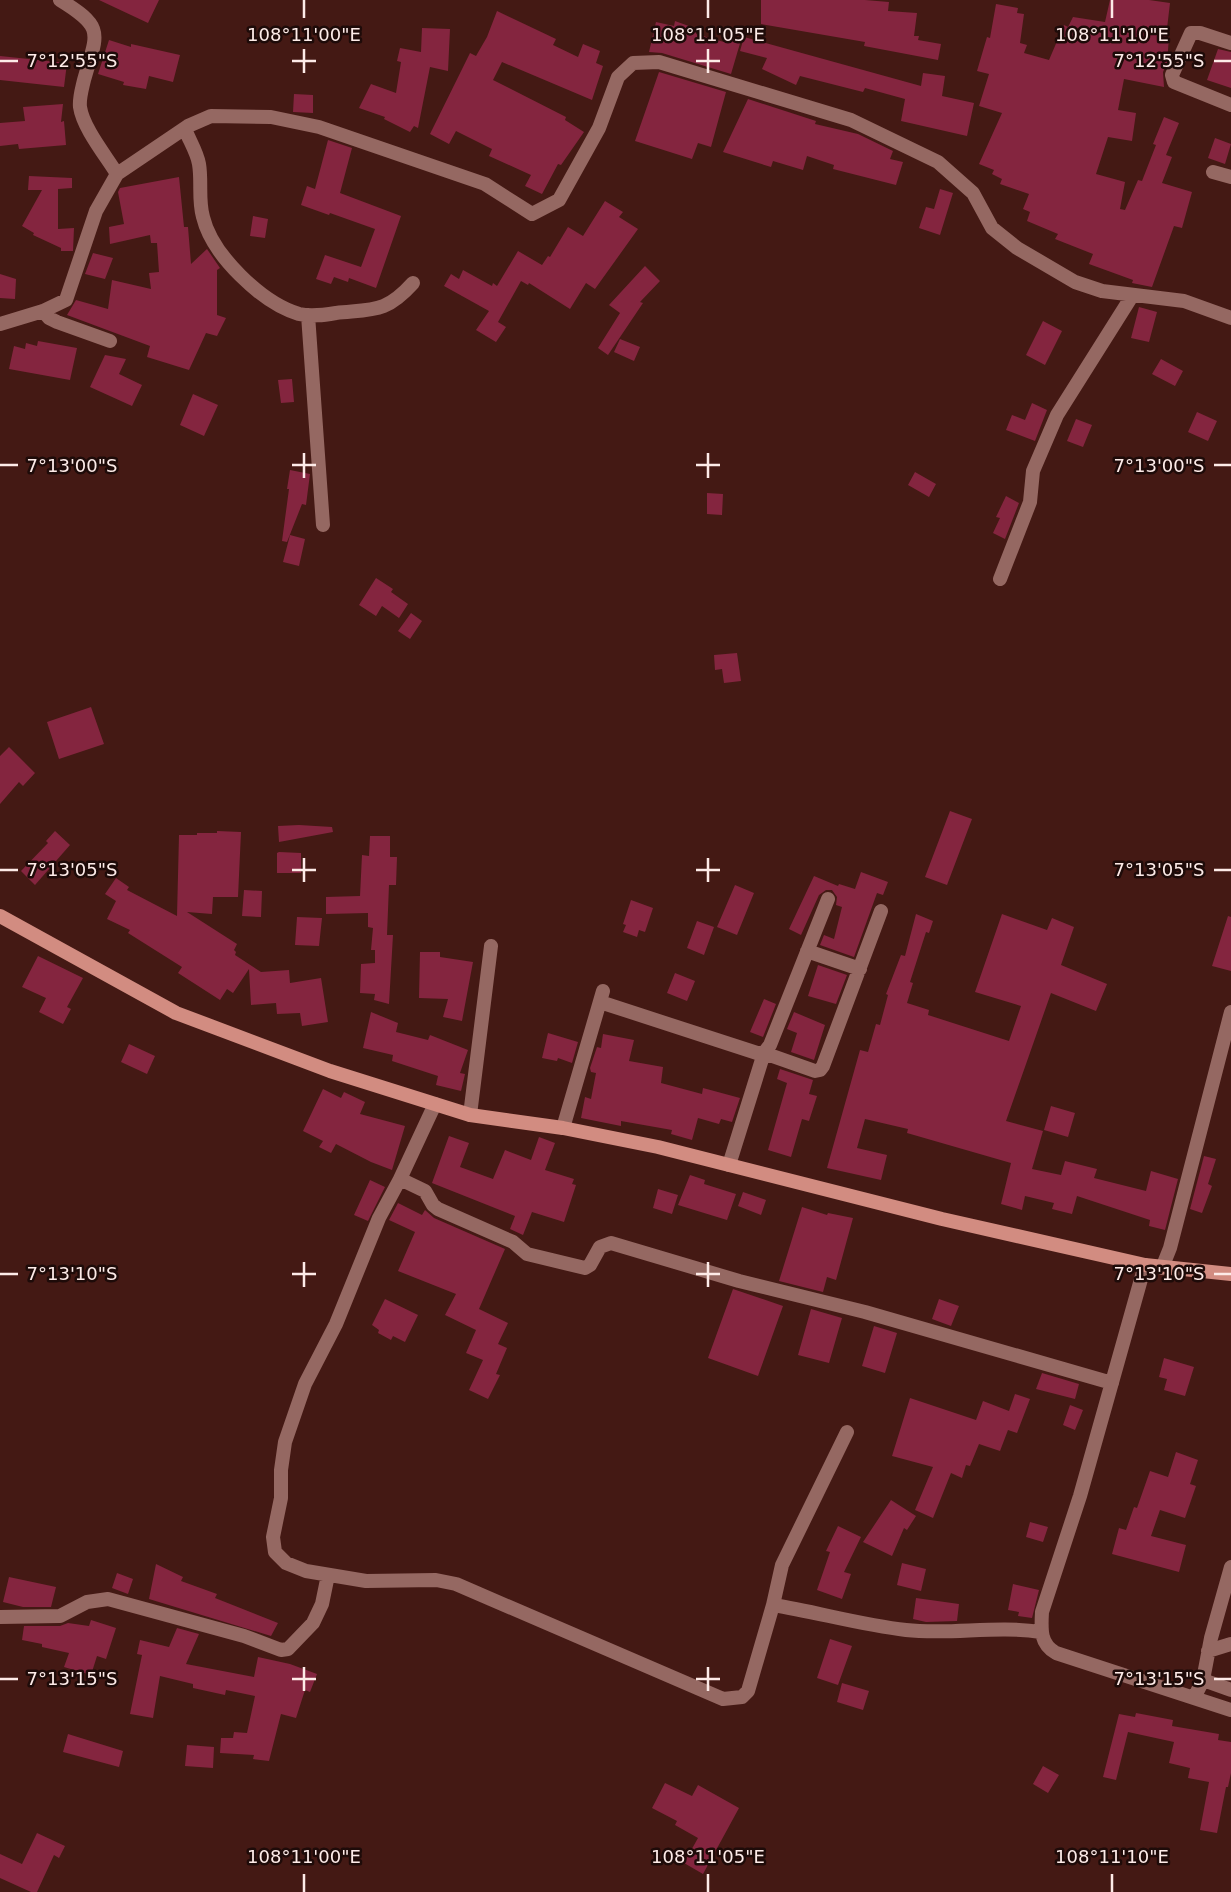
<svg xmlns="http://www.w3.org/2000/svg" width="1231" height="1892" viewBox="0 0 1231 1892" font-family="'DejaVu Sans',sans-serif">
  <rect width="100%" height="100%" fill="#441914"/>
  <path fill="#84253f" d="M99 0H159L148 23Z
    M761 0H865L889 2 888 11 917 13 914 36H919L918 40 941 44 938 60 864 46 865 42 761 24Z
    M1110 0H1149L1170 3 1166 37H1169L1167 63 1163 72 1164 87 1124 79 1118 110 1136 113 1132 141 1108 137 1096 174 1125 182 1120 209 1125 210 1138 180 1142 181 1156 145 1153 144 1164 117 1179 123 1166 155 1172 157 1162 183 1192 192 1182 228 1174 226 1152 287 1132 283 1133 280 1089 264 1093 254 1055 239 1058 234 1027 221 1030 212 1023 209 1029 194 1000 184 1002 179 992 174 994 170 979 164 1002 113 979 106 989 74 977 71 987 37 990 38 996 4 1018 8 1017 13 1024 14 1020 43 1027 45 1024 53 1049 60 1064 25 1068 27 1073 17 1105 22Z
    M497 11 556 39 553 45 578 57 583 44 600 51 596 63 603 66 592 100 502 62 493 80 566 117 565 120 584 132 561 165 558 164 542 194 525 186 531 175 489 156 492 149 456 131 449 144 430 134 470 53 476 56 487 37Z
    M675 21 697 29 696 34 724 42 726 36 741 40 731 74 662 53 649 52 656 22 674 26Z
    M422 28 450 29 448 71 430 67 418 128 414 126 410 132 384 119 385 117 359 108 371 84 396 93 401 62 397 61 400 48 421 52Z
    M744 37 921 86 923 73 945 76 942 96 974 103 967 136 901 121 905 99 865 88 863 92 800 76 796 85 762 69 767 58 740 51Z
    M109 40 131 47V44L180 55 173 82 149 76 146 89 123 85 124 82 98 74Z
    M1218 49 1231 52V88L1207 80Z
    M0 56 67 63 64 87 0 80Z
    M659 72 726 92 711 147 698 143 692 159 635 141Z
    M294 94 313 95V113L293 112Z
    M748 99 816 121 815 124 858 134 893 151 890 159 903 162 896 185 833 169 834 165 807 156 803 170 773 161 771 167 723 152Z
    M63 104 61 122 64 121 66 145 19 149 18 144 0 146V123L25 121 23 107Z
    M1215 138 1231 144 1225 164 1208 158Z
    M328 140 352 148 340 193 401 216 376 288 349 278 348 282 334 277 331 284 316 279 325 255 361 267 375 229 330 213 329 215 301 205 307 186 315 189Z
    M29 176 72 178V188L58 189V229L74 228 73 251H61V248L33 235 34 233 22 226 42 190H28Z
    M179 177 184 227H188L191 264 207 249 220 268 217 270V315L226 318 217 336 206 333 189 370 147 357 150 346 67 315 76 300 108 309 112 280 151 289 149 273 159 272 157 243H151L150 235 110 244 109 227 124 224 118 192 120 188Z
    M940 189 953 193 940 235 919 228 926 207 934 209Z
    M605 201 623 212 619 217 638 229 595 289 586 283 570 309 529 283 528 285 521 281 498 322 506 327 496 342 476 330 489 311 444 286 451 274 459 279 463 270 492 286 493 283 497 286 518 251 542 265 548 256 550 257 568 227 583 236Z
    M253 216 268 219 265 238 250 236Z
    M93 253 113 258 105 279 85 274Z
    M645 266 660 281 640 302 643 303 608 355 598 348 620 313 609 305Z
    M0 274 16 279 15 299 0 298Z
    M1139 307 1157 312 1149 342 1131 338Z
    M1043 321 1062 331 1045 365 1026 355Z
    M620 339 640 347 634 361 614 352Z
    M38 341 77 348 70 380 9 369 14 346 25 349 26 343 37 346Z
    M105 355 126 359 119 374 142 385 132 406 90 387Z
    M1161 359 1183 371 1175 386 1152 374Z
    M292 379 294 402 281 403 278 380Z
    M193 394 218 405 204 436 180 425Z
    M1032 403 1047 410 1035 441 1006 430 1012 415 1025 420Z
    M1197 412 1217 421 1208 441 1188 432Z
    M1076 419 1092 425 1083 447 1067 441Z
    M290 470 310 474 306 505 302 504 287 542 282 541 289 489H287Z
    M915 472 936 484 929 497 908 485Z
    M707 493 723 494 722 515 707 514Z
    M1006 496 1019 503 1005 539 993 533 1000 518 996 517Z
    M290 535 305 539 299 566 283 562Z
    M376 578 393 589 391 592 408 604 399 618 382 606 376 616 359 605Z
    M411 613 422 621 410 639 398 631Z
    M737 653 741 681 724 683 722 669 715 670 714 655Z
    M91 707 104 744 59 759 47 722Z
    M9 747 35 773 23 786 19 782 0 804V756Z
    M950 811 972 819 947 885 925 877Z
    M299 825 332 827 333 832 279 842 278 826Z
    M55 831 70 845 35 885 21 871 48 843 46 841Z
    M217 831 241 832 238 897H213L212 914 187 912 237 944 234 950 236 952 235 955 261 972 289 970 290 983 321 978 328 1022 302 1026 300 1013 277 1014 276 1003 251 1005 249 969 233 993 227 989 220 1000 178 973 182 967 128 933 130 930 107 919 116 901 105 894 116 878 129 887 127 890 177 916 179 835H197V833H217Z
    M370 836H390V857H397L396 885H389L387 935H393L389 1004 374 1000 375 994 360 993 361 964 375 963V950H371L373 928 368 927V913L326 914V897L360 896 362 855 369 856Z
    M279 852 301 853V873H277V853Z
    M861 872 888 882 883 895 877 893 854 957 820 945 824 935 834 939 842 907 836 905 837 897 832 890H826L819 895 801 935 789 929 814 876 838 886 839 884 855 889Z
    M735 885 754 893 737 935 717 927Z
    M244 890 262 891 261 917 242 916Z
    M631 900 653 908 645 932 639 930 637 937 623 932 626 925 623 924Z
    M916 914 933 921 929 933 926 932 910 982 913 983 907 1003 929 1010 928 1015 1009 1041 1021 1006 975 992 1002 914 1047 930 1052 918 1074 927 1061 965 1107 984 1096 1011 1051 993 1006 1121 1043 1131 1032 1169 1061 1175 1065 1161 1097 1169 1094 1178 1146 1191 1151 1171 1178 1179 1165 1230 1149 1226 1150 1220 1077 1196 1072 1214 1052 1209 1054 1203 1025 1196 1022 1210 1001 1204 1011 1163 907 1133 908 1129 865 1119 857 1148 887 1155 881 1180 827 1168 860 1050 868 1052 876 1024 880 1025 888 995 886 994 901 955 905 956Z
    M1228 916 1231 917V971L1212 966Z
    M297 917 322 918 319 946 295 945Z
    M697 921 714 927 704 955 687 948Z
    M420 952H440V957L473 962 462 1021 443 1017 448 999 419 998Z
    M38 956 83 978 67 1007 71 1009 63 1024 39 1012 46 998 22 987Z
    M818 965 847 975 836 1004 808 996Z
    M675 973 695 981 687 1001 667 993Z
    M764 999 776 1004 763 1037 750 1032Z
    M371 1012 398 1023 396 1032 428 1040 430 1035 468 1050 460 1073 465 1074 461 1091 436 1085 438 1076 392 1061 393 1055 363 1048Z
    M794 1012 825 1025 814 1060 791 1052 797 1033 787 1029Z
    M548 1033 578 1042 572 1063 558 1058 557 1061 542 1058Z
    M603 1034 634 1040 629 1061 663 1067 661 1083 702 1094 703 1088 740 1098 732 1122 721 1119 719 1124 698 1118 692 1140 671 1134 672 1130 621 1121V1126L581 1118 585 1097 591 1099 596 1073 591 1072 590 1068 597 1047 601 1048Z
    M129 1044 155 1056 147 1074 121 1062Z
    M780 1069 813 1080 809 1094 817 1096 809 1121 802 1119 791 1157 768 1150 787 1083 777 1079Z
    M323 1089 341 1098 344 1092 365 1102 360 1114 405 1126 392 1170 371 1162 336 1144 331 1153 319 1147 323 1141 303 1131Z
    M1051 1106 1075 1113 1068 1137 1044 1130Z
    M449 1136 469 1143 460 1167 493 1179 505 1150 531 1160 539 1137 555 1143 545 1170 574 1179 572 1184 576 1185 564 1222 532 1212 523 1235 510 1229 515 1216 432 1183Z
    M1204 1156 1216 1159 1208 1184 1212 1186 1202 1213 1190 1209Z
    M690 1175 705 1180 704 1184 736 1194 727 1220 678 1205Z
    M370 1180 385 1187 368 1221 354 1215Z
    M658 1189 678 1195 672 1214 653 1208Z
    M743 1192 766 1200 761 1215 738 1206Z
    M398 1203 422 1215 425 1210 434 1218 505 1249 479 1309 508 1323 498 1344 507 1348 496 1374 500 1375 488 1399 469 1390 483 1360 466 1353 476 1330 445 1315 456 1294 398 1271 415 1232 389 1220Z
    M802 1207 827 1215 828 1213 853 1218 836 1280 827 1277 823 1292 779 1281Z
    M733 1289 783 1306 758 1376 708 1358Z
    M385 1299 418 1315 405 1342 393 1336 391 1340 378 1333 379 1330 372 1325Z
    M939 1299 959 1306 951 1326 932 1319Z
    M811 1309 842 1318 829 1363 798 1355Z
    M874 1326 897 1333 885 1373 862 1366Z
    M1164 1358 1194 1367 1185 1396 1164 1390 1167 1379 1159 1377Z
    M1042 1373 1079 1384 1075 1399 1036 1389Z
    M1015 1394 1030 1399 1017 1433 1008 1430 1000 1451 979 1444 970 1466 966 1465 962 1478 951 1473 933 1518 915 1510 933 1467 892 1456 910 1398 976 1420 983 1401 1009 1411Z
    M1070 1405 1083 1410 1075 1430 1063 1425Z
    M1176 1452 1198 1460 1190 1484 1196 1486 1185 1518 1160 1510 1151 1536 1186 1545 1179 1572 1112 1554 1119 1528 1126 1530 1134 1507 1137 1508 1150 1471 1168 1477Z
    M891 1500 916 1516 907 1530 904 1528 892 1556 863 1542Z
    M1030 1522 1048 1527 1043 1542 1026 1537Z
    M838 1526 861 1537 844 1572 851 1574 842 1599 817 1590 830 1552 826 1551Z
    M902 1563 926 1569 921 1591 897 1585Z
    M156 1564 183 1577 181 1581 217 1594 215 1598 278 1623 271 1636 149 1599Z
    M117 1573 133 1579 128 1594 112 1588Z
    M9 1577 56 1587 51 1607H23L3 1602Z
    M1013 1584 1039 1590 1032 1618 1018 1616 1019 1612 1008 1610Z
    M916 1598 959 1604 957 1621 926 1622 913 1619Z
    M91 1620 116 1628 106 1659 97 1656 91 1675 64 1667 69 1653 42 1647V1644L22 1640 24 1626H60L68 1623 89 1626Z
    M177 1628 199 1634 186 1664 254 1677 258 1657 290 1664 317 1674 310 1692 305 1690 296 1718 281 1714 269 1761 253 1759 254 1755 220 1753 221 1738H233L234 1732 247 1733 255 1696 226 1690 225 1695 193 1688V1684L160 1676 153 1718 130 1714 142 1655 137 1654 140 1640 169 1647Z
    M830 1639 852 1646 838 1685 817 1678Z
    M842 1683 869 1691 863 1710 837 1702Z
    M1136 1713 1173 1720 1172 1726 1219 1734 1218 1740 1231 1742V1773L1228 1787H1226L1217 1833 1200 1830 1209 1782 1188 1778 1190 1768 1169 1763 1174 1742 1128 1732 1116 1780 1103 1777 1119 1714 1135 1717Z
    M68 1734 123 1751 119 1767 63 1752Z
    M187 1745 214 1747 213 1768 185 1766Z
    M1043 1766 1059 1775 1048 1793 1033 1784Z
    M665 1783 692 1796 698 1785 739 1808 703 1874 684 1863 698 1838 675 1825 677 1821 652 1808Z
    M37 1833 65 1846 59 1858 54 1855 37 1892H31L0 1878V1854L22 1864Z"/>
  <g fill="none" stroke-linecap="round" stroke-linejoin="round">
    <path stroke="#956862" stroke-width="14" d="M60 0C106 28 97 33 84 80 82 89 79 98 80 107 83 128 106 156 117 174
      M1231 43 1200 33H1191L1172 75 1174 82 1231 105
      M185 129C189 140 197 152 199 164 202 181 198 200 203 217 212 255 262 303 299 314 311 317 324 315 336 313 374 309 386 313 413 283
      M1213 172 1231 177
      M43 311 49 318 57 322 110 341
      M308 315 323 525
      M0 324 43 311 66 300 96 211 117 174 188 126 211 116 271 117 319 127 485 184 532 214 559 200 599 128 618 77 633 63 659 62 851 120 938 162 973 193 992 228 1017 248 1075 282 1102 291 1184 301 1231 318
      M1000 579 1030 502 1033 471 1057 415 1132 296
      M807 951 860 969
      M600 1002 757 1053H764L770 1045 828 899
      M435 1104 400 1179 425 1191 433 1205 438 1209 513 1242 527 1254 585 1268 590 1265 600 1247 611 1243 739 1281 865 1312 1112 1383
      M470 1115 491 946
      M563 1128 603 991
      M729 1165 764 1053 815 1071 820 1070 823 1066 881 911
      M400 1179 379 1218 336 1324 305 1384 285 1442 281 1470V1498L273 1537 275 1552 286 1563 306 1571 366 1581 436 1580 456 1584 723 1699 742 1697 748 1691 773 1605C817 1612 861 1625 906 1630 951 1635 996 1625 1041 1632
      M1145 1265 1080 1496 1042 1612C1041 1630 1040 1644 1056 1653L1231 1710
      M1162 1268 1170 1248 1231 1012
      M773 1605 782 1565 847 1432
      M0 1617 60 1616 87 1602 108 1599 244 1636 281 1650 288 1649 313 1623 322 1604 328 1575
      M1208 1651 1231 1644
      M1203 1680 1231 1690
      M1194 1698 1203 1680 1211 1638 1231 1567"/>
    <path stroke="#d28c81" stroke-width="14" d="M0 916 176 1013 330 1071 470 1115 563 1128 658 1147 942 1219 1145 1265 1231 1274"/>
  </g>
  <path fill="none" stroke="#fdebe8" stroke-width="2.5" d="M304 0V18M708 0V18M1112 0V18M304 49V73M708 49V73M0 61H18M292 61H316M696 61H720M1214 61H1231M304 453V478M708 453V478M0 465H18M292 465H316M696 465H720M1214 465H1231M304 858V882M708 858V882M0 870H18M292 870H316M696 870H720M1214 870H1231M304 1262V1287M708 1262V1287M0 1274H18M292 1274H316M696 1274H720M1214 1274H1231M304 1667V1691M708 1667V1691M0 1679H18M292 1679H316M696 1679H720M1214 1679H1231M304 1874V1892M708 1874V1892M1112 1874V1892"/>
  <g font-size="18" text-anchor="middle" fill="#fdebe8" stroke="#1e0b09" stroke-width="5" stroke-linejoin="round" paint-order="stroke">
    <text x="304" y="41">108°11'00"E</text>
    <text x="708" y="41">108°11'05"E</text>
    <text x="1112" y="41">108°11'10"E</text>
    <text x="72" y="67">7°12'55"S</text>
    <text x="1159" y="67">7°12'55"S</text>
    <text x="72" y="472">7°13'00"S</text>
    <text x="1159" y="472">7°13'00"S</text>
    <text x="72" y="876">7°13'05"S</text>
    <text x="1159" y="876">7°13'05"S</text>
    <text x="72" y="1280">7°13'10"S</text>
    <text x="1159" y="1280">7°13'10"S</text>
    <text x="72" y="1685">7°13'15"S</text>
    <text x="1159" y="1685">7°13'15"S</text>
    <text x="304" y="1863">108°11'00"E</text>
    <text x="708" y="1863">108°11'05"E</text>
    <text x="1112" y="1863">108°11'10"E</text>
  </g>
</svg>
